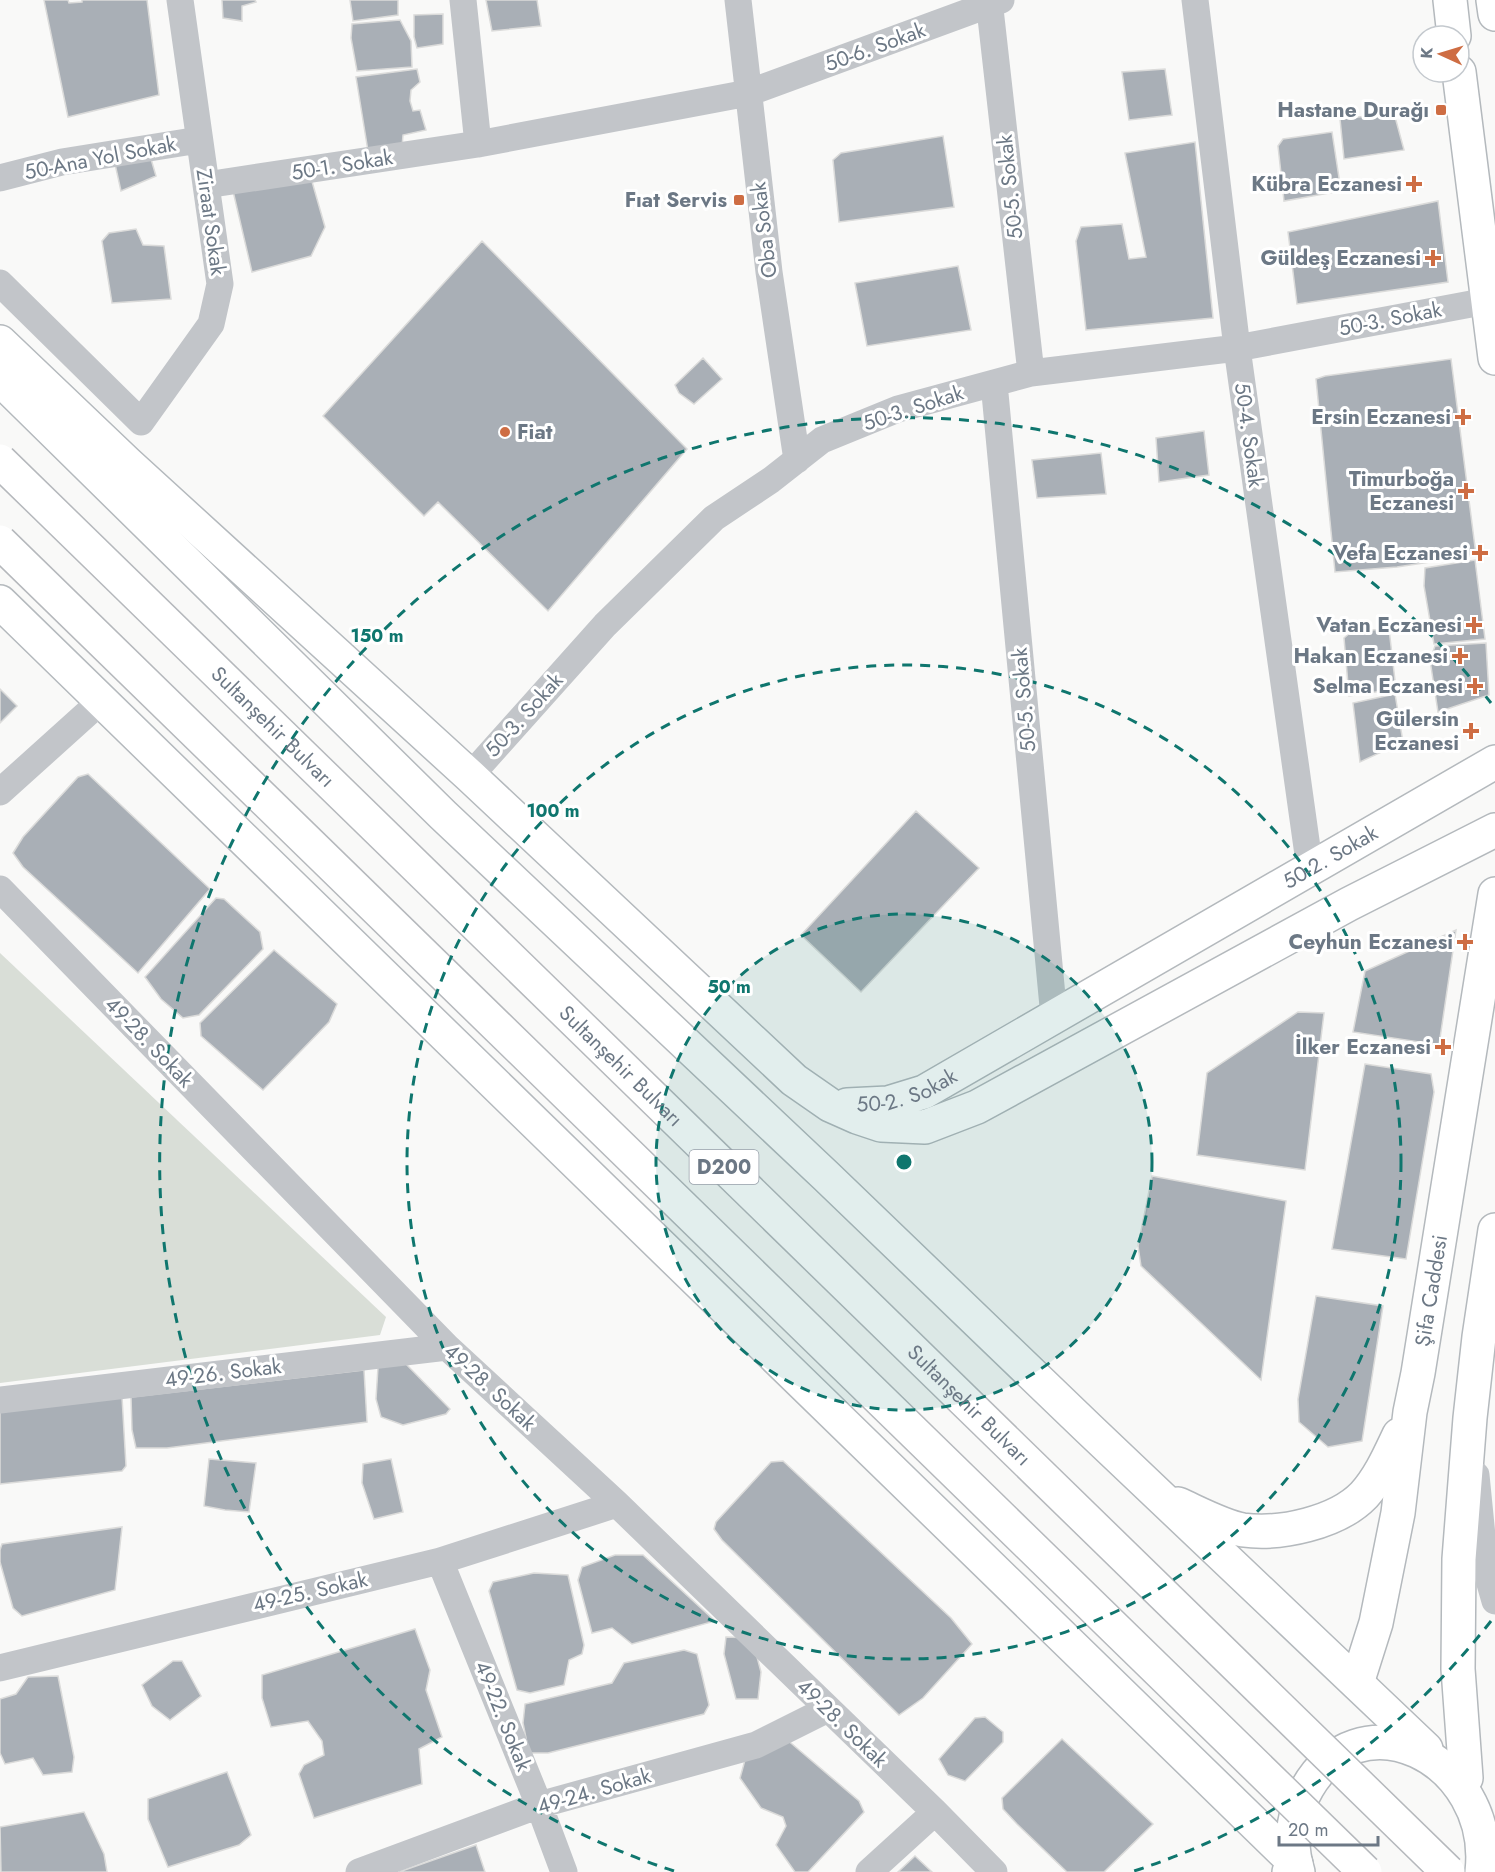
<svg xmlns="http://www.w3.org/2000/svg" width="1495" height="1872" viewBox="0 0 1495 1872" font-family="Jost,sans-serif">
  <rect width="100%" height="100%" fill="#f9f9f8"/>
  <path fill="#d9ded7" d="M0 953 386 1317 380 1335 0 1383Z"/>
  <path fill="#a9afb6" stroke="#dbdbda" stroke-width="1.5" d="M44 0H68L69 3 82 2V0H147L159 95 68 117Z
    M222 0H255L256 2 242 6V21L223 18Z
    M350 0H398V15L353 21Z
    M486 0H537L541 26 492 31Z
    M443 14V44L417 48 414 37V15Z
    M400 20 411 41 412 67 357 71 351 38 352 24Z
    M417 69 420 82 411 90 410 101 413 111 420 110 426 130 403 135 402 147 368 151 356 77Z
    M1165 69 1172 115 1129 120 1122 72Z
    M1394 113 1404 150 1344 159 1340 119Z
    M1332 132 1341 191 1284 201 1278 146 1283 139Z
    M943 136 954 207 839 222 833 160 841 153Z
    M1195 142 1213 318 1086 330 1076 241 1081 227 1122 224 1129 259 1146 257 1125 153Z
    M151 159 156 176 121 191 115 164Z
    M309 171 325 227 311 256 252 272 233 191Z
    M1438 201 1448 282 1297 304 1288 232Z
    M136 229 143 245 164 246 171 299 112 303 102 241 109 233Z
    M482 241 687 449 548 611 438 502 424 516 323 416Z
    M958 266 971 330 867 346 855 283Z
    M703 358 722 379 694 404 679 393 675 385Z
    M1451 359 1476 555 1397 567 1335 572 1316 379 1325 376Z
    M1204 431 1209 475 1159 482 1156 438Z
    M1101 453 1106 494 1037 498 1032 460Z
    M1475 560 1485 639 1434 644 1424 586 1425 568Z
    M1389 629 1396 689 1349 696 1344 638 1352 631Z
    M1486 643 1489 695 1438 712 1430 660 1435 646Z
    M0 689 17 706 0 723Z
    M1395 694 1403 742 1360 762 1353 703Z
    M88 774 210 889 138 973 23 867 13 853 23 837 78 777Z
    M916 811 979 868 861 992 801 935Z
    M216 898 224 899 260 932 263 949 199 1015 183 1018 161 999 145 977Z
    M1456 930 1439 1045 1353 1032 1365 971Z
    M274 950 337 1004 329 1022 263 1090 201 1036 200 1023Z
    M1298 1012 1324 1013 1305 1170 1197 1155 1207 1073Z
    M1365 1064 1431 1074 1434 1092 1406 1259 1332 1249Z
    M1152 1176 1286 1201 1261 1380 1141 1266 1138 1246Z
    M1316 1296 1383 1306 1362 1441 1328 1447 1299 1422 1298 1399Z
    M403 1361 450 1409 446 1414 403 1425 381 1417 376 1399 378 1367Z
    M364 1370 367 1422 167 1448H136L132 1430 131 1397Z
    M122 1397 126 1466 122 1471 0 1484V1412Z
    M209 1459 256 1463 249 1512 225 1510 204 1506Z
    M391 1459 403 1512 374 1519 362 1483 363 1464Z
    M783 1461 951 1618 972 1644 923 1698 899 1715 722 1540 714 1529 716 1522 771 1462Z
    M122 1527 115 1590 22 1616 13 1608 0 1562V1550L2 1544Z
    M615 1555H643L715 1621 632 1644 612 1628 592 1633 578 1580 582 1567Z
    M534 1573 568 1575 584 1645 582 1654 569 1660 564 1685 530 1693 517 1690 489 1591 493 1582Z
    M415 1629 430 1670 426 1690 442 1737 419 1749 422 1784 314 1818 299 1774 304 1765 324 1755 322 1741 308 1721 271 1727 262 1698V1675Z
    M726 1637 752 1638 761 1672 758 1699H736L724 1654Z
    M684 1650 697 1654 709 1705 704 1714 548 1753H529L523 1723 525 1704 612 1683 624 1663Z
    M173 1661H182L201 1696 170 1720 152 1706 142 1685Z
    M58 1676 74 1757 72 1772 43 1775 33 1758 5 1764 0 1753V1699L16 1694 28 1677Z
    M985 1717 1003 1732V1742L965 1781 948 1775 939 1759 975 1718Z
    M785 1738 859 1801 864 1812 808 1872H795L776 1845 786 1826 783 1817 761 1808 740 1778 745 1760Z
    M1062 1739 1153 1824 1104 1872H1067L1017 1824 1003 1809 1002 1798Z
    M227 1772 251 1835 239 1845 168 1867 148 1819V1799Z
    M84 1812 104 1854 107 1872H1L0 1827Z
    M476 1845 485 1872H399Z
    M915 1856 932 1872H898Z"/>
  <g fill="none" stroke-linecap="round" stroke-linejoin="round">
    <g stroke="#b4b9bd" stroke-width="36">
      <g id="secondary">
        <path d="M1450 0 1454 36"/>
        <path d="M1493 0 1495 14"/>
        <path d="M1459 72 1495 358"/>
        <path d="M0 342 127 463 470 776 794 1080 830 1105 857 1117 881 1125 925 1127 977 1107 1349 904 1495 830"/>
        <path d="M0 379 443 815 826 1176 1088 1428 1426 1749"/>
        <path d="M0 602 1296 1864 1289 1872"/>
        <path id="s1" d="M847 1105 888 1103 924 1092 1495 762"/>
        <path d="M1178 1504C1196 1512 1224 1527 1243 1530 1280 1535 1337 1523 1364 1495 1380 1477 1389 1456 1399 1435"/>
        <path id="s2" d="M1357 1683 1376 1623 1398 1513 1410 1412 1418 1373 1495 894"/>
        <path d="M1466 1778 1458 1669 1459 1559 1470 1418 1479 1337 1495 1230"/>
        <path d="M1298 1872C1290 1847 1292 1820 1303 1796 1356 1688 1495 1759 1482 1872"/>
      </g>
    </g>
    <path stroke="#c2c5c9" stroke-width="27" d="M463 0 478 144
      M738 0 769 272 797 460
      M989 0 1031 373
      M1195 0 1237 348 1310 869
      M0 178 62 162 199 140
      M206 185 478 144 748 93 1001 0
      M0 283 141 422 211 324 220 284 180 0
      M994 383 1054 1017
      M470 776 605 625 714 518 771 480 822 440 898 409 1031 373 1237 348 1487 301
      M0 792 101 701
      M0 889 447 1347 617 1504 935 1812 994 1872
      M0 1400 447 1347
      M1476 1475 1485 1566 1495 1601
      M440 1561 539 1805 564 1872
      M0 1668 440 1561 617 1504
      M359 1872 539 1805 756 1745 828 1709
      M869 1872 935 1812"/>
    <use href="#secondary" stroke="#fff" stroke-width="33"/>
    <g stroke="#b5b8bc" stroke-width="36" stroke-linecap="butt">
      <g id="highway-bridge">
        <path id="s3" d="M0 461 1448 1872"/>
        <path d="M0 542 1365 1872"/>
      </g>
    </g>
    <use href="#highway-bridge" stroke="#fff" stroke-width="33"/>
  </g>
  <circle cx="904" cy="1162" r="248" fill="#0f766e" fill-opacity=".12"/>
  <g fill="none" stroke="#0f766e" stroke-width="3" stroke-dasharray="10 8">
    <circle cx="904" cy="1162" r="248"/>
    <circle cx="904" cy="1162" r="497"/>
    <path d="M1491 1621A745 745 0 0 1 1134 1871M674 1871A745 745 0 1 1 1491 703"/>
  </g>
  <g fill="#ce6d43" stroke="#fff" stroke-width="2">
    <rect x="1435" y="104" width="12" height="12" rx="3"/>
    <path d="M1411 175h6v6h6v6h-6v6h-6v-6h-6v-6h6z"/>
    <rect x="733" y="194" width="12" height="12" rx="3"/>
    <path d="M1430 249h6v6h6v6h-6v6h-6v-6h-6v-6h6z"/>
    <path d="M1460 408h6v6h6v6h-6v6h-6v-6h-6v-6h6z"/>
    <circle cx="505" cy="432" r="6"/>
    <path d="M1463 482h6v6h6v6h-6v6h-6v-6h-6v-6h6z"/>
    <path d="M1477 544h6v6h6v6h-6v6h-6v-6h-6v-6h6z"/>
    <path d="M1471 616h6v6h6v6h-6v6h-6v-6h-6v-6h6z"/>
    <path d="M1457 647h6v6h6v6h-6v6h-6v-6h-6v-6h6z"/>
    <path d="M1472 677h6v6h6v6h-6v6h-6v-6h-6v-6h6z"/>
    <path d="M1468 722h6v6h6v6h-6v6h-6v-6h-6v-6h6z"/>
    <path d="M1462 933h6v6h6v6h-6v6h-6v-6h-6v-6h6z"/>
    <path d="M1440 1038h6v6h6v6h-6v6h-6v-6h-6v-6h6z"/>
  </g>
  <g text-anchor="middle" stroke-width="6" stroke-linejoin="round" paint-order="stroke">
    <rect fill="#fff" stroke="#98a0aa" stroke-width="1.5" x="689.5" y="1150" width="69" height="34" rx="4.5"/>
    <g font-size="20" font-weight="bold" fill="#6c7885">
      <text x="724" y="1174">D200</text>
    </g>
    <g font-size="21" fill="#6c7885" stroke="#fff">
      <text transform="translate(875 47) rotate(-20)" y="7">50-6. Sokak</text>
      <text transform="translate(100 158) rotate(-11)" y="7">50-Ana Yol Sokak</text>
      <text transform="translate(342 165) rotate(-9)" y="7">50-1. Sokak</text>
      <text transform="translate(1010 187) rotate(-96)" y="7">50-5. Sokak</text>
      <text transform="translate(211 222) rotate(82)" y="7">Ziraat Sokak</text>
      <text transform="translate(764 230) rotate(-97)" y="7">Oba Sokak</text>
      <text transform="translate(1390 319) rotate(-11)" y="7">50-3. Sokak</text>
      <text transform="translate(913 408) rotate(-18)" y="7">50-3. Sokak</text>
      <text transform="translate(1249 435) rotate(82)" y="7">50-4. Sokak</text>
      <text transform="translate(1024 700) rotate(-95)" y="7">50-5. Sokak</text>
      <text transform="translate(524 715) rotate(-48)" y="7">50-3. Sokak</text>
      <text dy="7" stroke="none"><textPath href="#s3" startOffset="381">Sultanşehir Bulvarı</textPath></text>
      <text dy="7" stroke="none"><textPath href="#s1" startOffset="548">50-2. Sokak</textPath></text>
      <text transform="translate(149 1042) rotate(46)" y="7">49-28. Sokak</text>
      <text dy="7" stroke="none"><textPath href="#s3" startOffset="867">Sultanşehir Bulvarı</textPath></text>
      <text dy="7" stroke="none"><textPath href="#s1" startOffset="62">50-2. Sokak</textPath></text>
      <text dy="7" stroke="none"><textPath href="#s2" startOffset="400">Şifa Caddesi</textPath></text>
      <text transform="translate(223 1373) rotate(-7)" y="7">49-26. Sokak</text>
      <text transform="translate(490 1387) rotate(43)" y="7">49-28. Sokak</text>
      <text dy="7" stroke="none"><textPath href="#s3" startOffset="1353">Sultanşehir Bulvarı</textPath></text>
      <text transform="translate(310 1592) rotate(-13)" y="7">49-25. Sokak</text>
      <text transform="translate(503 1716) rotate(68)" y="7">49-22. Sokak</text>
      <text transform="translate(842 1723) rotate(44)" y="7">49-28. Sokak</text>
      <text transform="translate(594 1791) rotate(-16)" y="7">49-24. Sokak</text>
    </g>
    <g font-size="21" font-weight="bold" fill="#6c7885" stroke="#fff" text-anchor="end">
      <text x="1429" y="117">Hastane Durağı</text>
      <text x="1402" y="191">Kübra Eczanesi</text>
      <text x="727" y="207">Fıat Servis</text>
      <text x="1421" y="265">Güldeş Eczanesi</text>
      <text x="1451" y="424">Ersin Eczanesi</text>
      <text x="517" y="439" text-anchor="start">Fiat</text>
      <text x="1454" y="486">Timurboğa<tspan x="1454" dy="24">Eczanesi</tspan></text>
      <text x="1468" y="560">Vefa Eczanesi</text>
      <text x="1462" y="632">Vatan Eczanesi</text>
      <text x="1448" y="663">Hakan Eczanesi</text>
      <text x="1463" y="693">Selma Eczanesi</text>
      <text x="1459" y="726">Gülersin<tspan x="1459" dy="24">Eczanesi</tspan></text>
      <text x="1453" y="949">Ceyhun Eczanesi</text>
      <text x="1431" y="1054">İlker Eczanesi</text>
    </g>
  </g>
  <circle cx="904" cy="1162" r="9" fill="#0f766e" stroke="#fff" stroke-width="3"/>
  <g font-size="18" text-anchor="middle" font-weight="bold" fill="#0f766e" stroke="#fff" stroke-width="6" stroke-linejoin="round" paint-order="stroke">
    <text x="377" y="642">150 m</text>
    <text x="553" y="817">100 m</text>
    <text x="729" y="993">50 m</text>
  </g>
  <g transform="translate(1441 54) rotate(274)"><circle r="28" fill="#ffffff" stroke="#c4c9ce" stroke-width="1.5"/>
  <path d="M0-4.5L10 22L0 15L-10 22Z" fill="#ce6d43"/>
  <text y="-9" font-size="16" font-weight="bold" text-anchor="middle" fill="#6c7885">K</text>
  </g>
  <path d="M1279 1836v9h99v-9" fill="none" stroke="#6c7885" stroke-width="3"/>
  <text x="1288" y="1836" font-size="18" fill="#6c7885" stroke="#ffffff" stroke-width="4.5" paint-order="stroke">20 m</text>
</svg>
